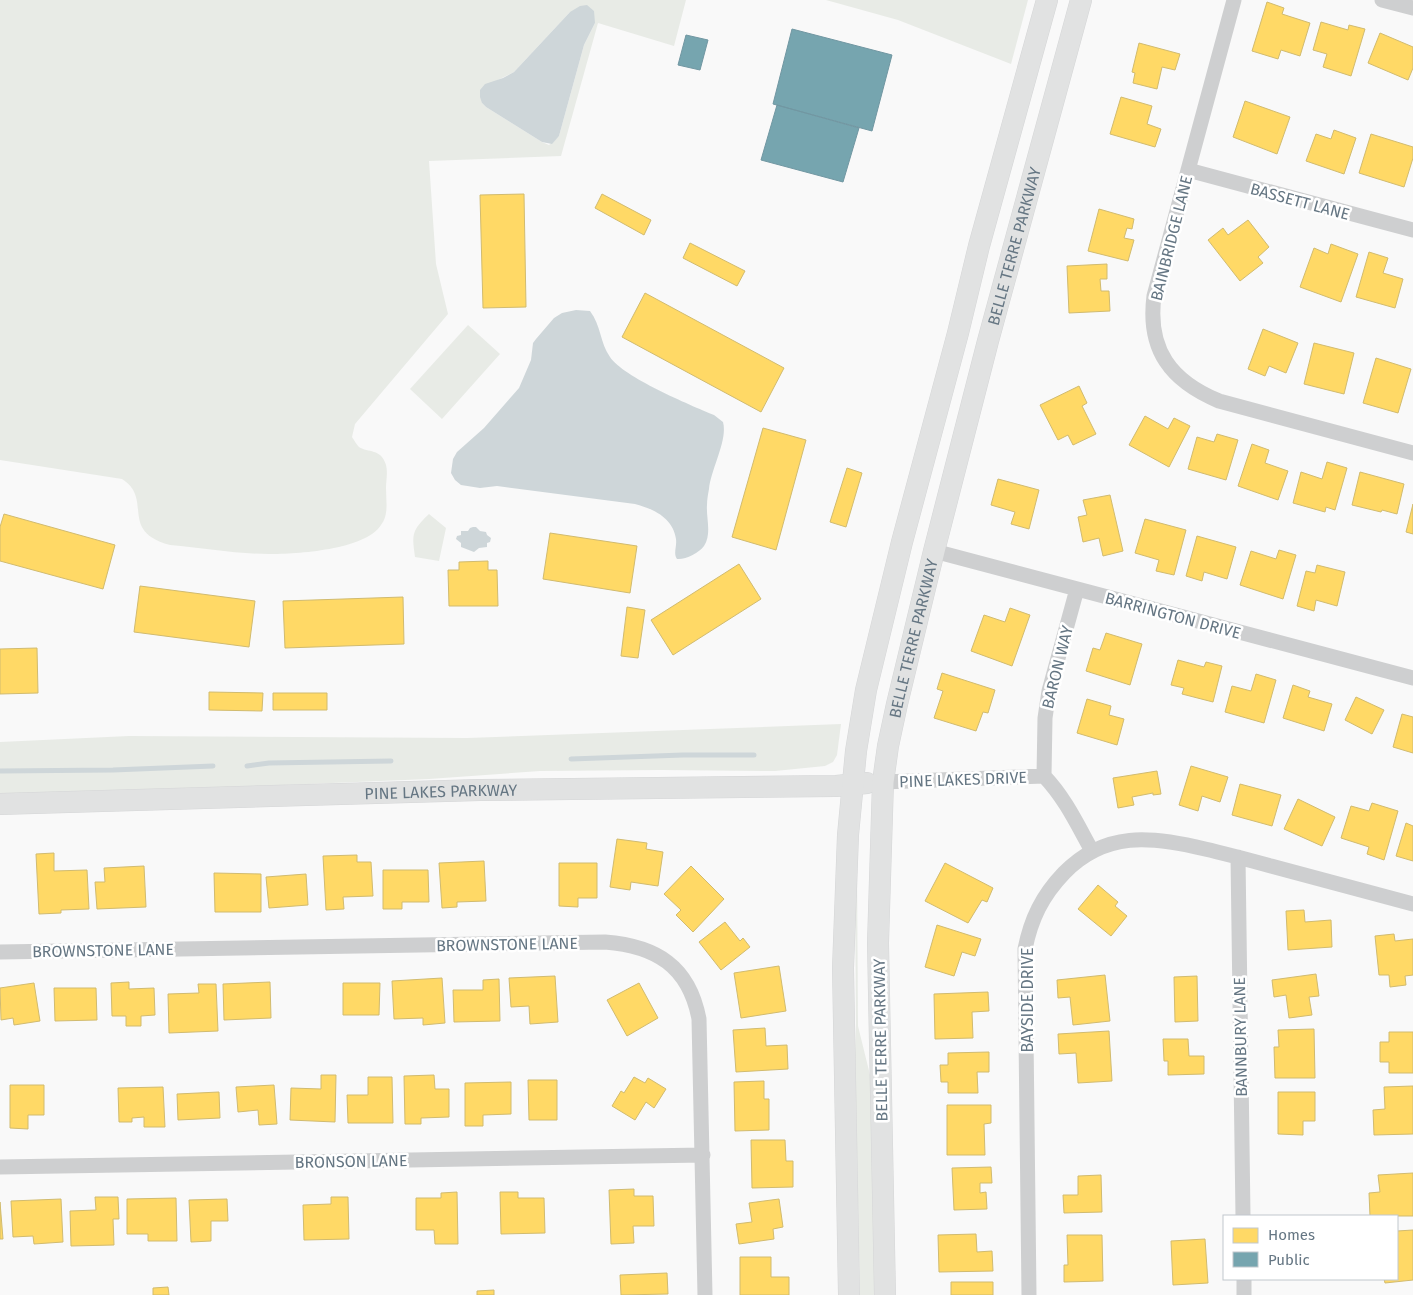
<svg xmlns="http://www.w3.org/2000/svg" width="1413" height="1295" viewBox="0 0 1413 1295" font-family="'Fira Sans',sans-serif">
  <rect width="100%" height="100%" fill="#f9f9f9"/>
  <path fill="#e8ebe6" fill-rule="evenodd" d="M0 0H686L674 46 598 23 561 156 429 161 436 264 448 314 355 424 352 437C354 440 357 445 359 447 368 453 381 448 386 465 388 472 386 481 386 488 386 501 389 515 381 525 365 550 297 554 269 554 237 554 203 548 170 545 118 531 154 499 122 479L0 460ZM570 12 595 23 584 45 559 136 549 145 542 142 486 107 482 103 496 81 514 72Z
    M826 0H1028L1011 64 898 20Z
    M468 325 500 354 442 419 410 389Z
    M429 514 446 528 439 561 415 557C412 535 411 531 429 514Z
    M841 724 837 755 833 762 825 766 775 771 661 770 540 771 429 779 94 793 0 795V742L129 736 467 738Z
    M857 864 858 1026 871 1079 875 1295H860L855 1054 856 1026 855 865Z"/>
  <path fill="#ced6d9" d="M587 5 594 11 595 23 584 45 559 136 552 144 542 142 486 107 482 103 480 97V90L485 84 503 78 514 72 570 12 580 6Z
    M576 310 590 311C601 325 600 343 610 357 623 377 690 405 714 415L723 422C728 440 711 469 709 489 708 494 707 500 707 505 706 518 712 534 704 546 699 553 685 560 677 559 673 553 677 547 676 539 673 518 654 509 635 504L497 486 480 488 461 485 455 480 451 473 453 459 457 452 484 428 519 388 531 360 533 343 536 339 554 318 562 313Z
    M473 527H476L480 531 486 532 487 535 491 538 490 542 487 543V547L479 548 474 552 461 547V543L456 539 457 536 461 535V531H468L470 528Z"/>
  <path fill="#ffd966" stroke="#d1bb6f" d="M1267 2 1284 8 1282 14 1310 23 1300 56 1281 50 1278 59 1252 51Z
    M1321 22 1348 30 1349 25 1365 29 1351 76 1323 67 1327 54 1313 50Z
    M1380 33 1413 47V68L1408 80 1368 63Z
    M1139 43 1180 54 1175 70 1162 67 1157 89 1133 83 1135 73 1132 72Z
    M1121 97 1152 106 1147 124 1161 129 1155 147 1110 134Z
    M1245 101 1290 117 1277 154 1233 137Z
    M1334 130 1356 138 1344 174 1306 161 1316 134 1331 139Z
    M1371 134 1413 147V158L1404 187 1359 173Z
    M524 194 526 307 483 308 480 195Z
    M602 194 651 220 644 235 595 208Z
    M1099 209 1134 219 1132 229 1127 228 1124 238 1134 240 1128 261 1088 251Z
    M1248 220 1269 247 1258 257 1263 263 1240 281 1208 240 1223 228 1228 235Z
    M690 243 745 271 737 286 683 258Z
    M1331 244 1358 254 1341 302 1300 287 1314 248 1328 254Z
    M1369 252 1388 258 1383 273 1403 279 1395 308 1356 297Z
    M1107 264V279H1100L1101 291H1109L1110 311 1069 313 1067 266Z
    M645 293 784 368 761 412 622 337Z
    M1263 329 1298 343 1286 373 1269 366 1265 376 1248 369Z
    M1314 343 1354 353 1344 394 1304 384Z
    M1376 358 1411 369 1398 413 1363 403Z
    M1079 386 1087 403 1082 406 1096 434 1073 445 1068 435 1058 440 1040 405Z
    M1145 416 1168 429 1174 418 1190 426 1169 467 1129 445Z
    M763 428 806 440 776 550 732 537Z
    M1217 434 1238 440 1226 480 1188 469 1197 437 1214 442Z
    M1252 444 1269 450 1265 463 1288 471 1278 500 1238 486Z
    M1327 462 1347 468 1335 510 1326 507 1325 512 1293 503 1301 472 1322 479Z
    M847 468 862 473 846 527 830 522Z
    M1360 472 1404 484 1397 514 1382 510 1381 512 1352 505Z
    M998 479 1039 490 1029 529 1011 524 1015 512 991 505Z
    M1110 495 1123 551 1103 556 1099 538 1083 542 1078 517 1087 515 1083 500Z
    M1413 504V534L1406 532Z
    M4 514 115 545 103 589 0 561V527Z
    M1145 519 1186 530 1174 575 1156 571 1159 560 1135 553Z
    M550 533 637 546 630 593 543 579Z
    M1197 536 1236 547 1227 579 1204 572 1202 581 1186 576Z
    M1279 550 1296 555 1283 599 1240 585 1251 551 1276 559Z
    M488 561V570H497L498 606H449L448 570H459V562Z
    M739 564 761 599 673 655 651 620Z
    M1317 565 1345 572 1337 606 1316 600 1314 611 1297 606 1306 571 1315 573Z
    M140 586 255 601 249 647 134 632Z
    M403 597 404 644 285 648 283 601Z
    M627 607 645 610 638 658 621 656Z
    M1010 608 1030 615 1012 666 971 651 984 615 1005 622Z
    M1106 633 1142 644 1130 685 1086 671 1093 648 1100 650Z
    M37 648 38 693 0 694V649Z
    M1178 660 1204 667 1206 662 1222 666 1213 702 1182 694 1184 688 1171 685Z
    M942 673 995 690 988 713 983 712 976 731 934 718 943 691 937 689Z
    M1256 674 1276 680 1264 723 1225 712 1232 686 1251 691Z
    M1293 685 1310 691 1308 697 1332 704 1324 731 1283 718Z
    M209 692 263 693 262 711 209 710Z
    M273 693H327V710H273Z
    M1356 697 1384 710 1372 734 1345 720Z
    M1087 699 1111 706 1109 715 1124 719 1117 745 1077 733Z
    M1402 714 1413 717V753L1393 747Z
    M1191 766 1228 777 1220 802 1202 796 1198 811 1179 805Z
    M1157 771 1161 794 1153 795V793L1132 797 1134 805 1118 808 1113 778Z
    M1240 784 1281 795 1272 826 1232 815Z
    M1298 799 1335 817 1322 846 1284 829Z
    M1372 803 1398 811 1384 860 1367 854 1369 847 1341 838 1351 806 1369 811Z
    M1406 823 1413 826V861L1396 856Z
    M617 839 647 843 646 849 663 852 658 886 631 882 630 890 610 887Z
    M54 853V871L87 870 89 909 61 910V913L39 914 36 854Z
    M357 855V862H371L373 896 343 897 344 909 326 910 323 856Z
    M484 861 486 901 457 902V907L442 908 439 863Z
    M559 863H597V898H578V907L559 906Z
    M945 863 993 888 987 902 982 900 968 923 925 901Z
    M144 866 146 907 97 909 95 882H105L104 868Z
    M691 866 724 899 693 932 676 915 681 910 664 894Z
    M383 870H428L429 902H402V909H383Z
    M214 873 261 874V912H215Z
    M306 874 308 905 269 908 266 877Z
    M1098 885 1118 902 1115 906 1127 916 1111 936 1078 909Z
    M1304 910 1305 922 1331 920 1332 947 1288 950 1286 911Z
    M725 922 740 941 743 938 750 947 721 970 699 942Z
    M937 925 981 939 975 956 962 952 954 976 925 967Z
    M1394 934 1395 941 1413 939V975L1405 976 1406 985 1390 987 1389 975H1379L1375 936Z
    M779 966 786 1011 741 1018 734 973Z
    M1316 974 1319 996 1309 997 1312 1015 1289 1018 1286 995 1274 997 1272 980Z
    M1105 975 1110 1021 1073 1025 1070 997 1058 998 1057 980Z
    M555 976 558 1022 530 1024 529 1006 511 1007 509 978Z
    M1197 976 1198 1021 1175 1022 1174 977Z
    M442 978 445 1023 423 1025V1018L394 1019 392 981Z
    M499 979 500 1021 454 1022 453 990H483V980Z
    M129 982V989L154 988 155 1015 141 1016V1026H126V1016H112L111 983Z
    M270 982 271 1018 224 1020 223 984Z
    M34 983 40 1021 14 1025 13 1018 1 1020 0 988Z
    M343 983H380L379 1015H343Z
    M639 983 658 1018 627 1036 607 1000Z
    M198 984H216L218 1031 169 1033 168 994 199 993Z
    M54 988H96L97 1020 55 1021Z
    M988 992 989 1011 972 1012 973 1038 935 1039 934 994Z
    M765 1028 766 1046 787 1045 788 1069 736 1072 733 1030Z
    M1314 1029 1315 1078H1275L1274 1047H1279L1278 1030Z
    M1109 1031 1112 1081 1078 1083 1076 1053 1059 1054 1058 1034Z
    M1389 1032H1413V1073H1389V1062H1380V1042H1389Z
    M1163 1039H1188L1189 1056H1204V1074L1168 1075V1061H1164Z
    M989 1052V1072H977L978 1093H948V1082H941L940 1065H948V1053Z
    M321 1075H336L335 1122 290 1120 291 1088 321 1089Z
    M434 1075 435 1089H449V1117L421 1118V1124H405L404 1076Z
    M368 1077H392L393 1123H348L347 1095H368Z
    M634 1077 645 1083 648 1078 666 1089 654 1108 646 1102 635 1120 612 1106 621 1091 624 1093Z
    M528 1080H557V1120H529Z
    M764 1081V1099H769V1130L735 1131 734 1082Z
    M511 1082V1114L483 1115V1126H465V1083Z
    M10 1085H44V1115H28V1129L10 1128Z
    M274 1085 277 1124 259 1125 258 1110 238 1112 236 1087Z
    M1413 1086V1134L1374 1135 1373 1110 1385 1109 1384 1087Z
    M163 1087 165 1127H144V1117L132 1118V1122H119L118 1088Z
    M219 1092 220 1118 178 1120 177 1094Z
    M1278 1092H1315V1121H1303V1135L1278 1134Z
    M947 1105H991V1123L984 1124 985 1155H947Z
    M751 1140H785L786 1161H793V1187L752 1188Z
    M991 1167 992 1183H980V1193L986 1192 987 1209 954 1210 952 1168Z
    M1413 1173V1216H1370L1369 1193 1380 1192 1378 1175Z
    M1101 1175 1102 1212 1064 1213 1063 1195H1078V1176Z
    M634 1189V1196H653L654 1226H633L634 1243 611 1244 609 1190Z
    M457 1192 458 1244H435L434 1230H416V1198H441V1193Z
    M500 1192H518V1198H544L545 1233 501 1234Z
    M95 1197H118L119 1219H113L114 1245 71 1246 70 1211 96 1210Z
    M331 1197H348L349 1239 304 1240 303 1205 331 1204Z
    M176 1198 177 1241H148V1234H127V1199Z
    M61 1199 63 1242 34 1244 33 1236 13 1237 11 1201Z
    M227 1199 228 1221H211V1241L191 1242 189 1200Z
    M779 1199 783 1227 773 1229 774 1239 739 1244 736 1224 752 1222 749 1203Z
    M0 1202 3 1239H0Z
    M1413 1230V1280L1385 1283 1384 1279H1397V1231Z
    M976 1234 977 1252 992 1251 993 1271 939 1272 938 1235Z
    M1067 1235H1102L1103 1281 1064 1282V1265H1068Z
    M1205 1239 1208 1283 1173 1285 1171 1241Z
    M740 1257H771V1277H789V1295H740Z
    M667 1273 668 1294 621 1295 620 1275Z
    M951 1282H993V1295H951Z
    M168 1287 169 1295H153V1288Z
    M494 1290V1295H477V1291Z"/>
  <path fill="#76a5af" stroke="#7197a2" d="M792 29 892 55 872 131 773 104Z
    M686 35 708 40 700 70 678 65Z
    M777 105 859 128 843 182 761 160Z"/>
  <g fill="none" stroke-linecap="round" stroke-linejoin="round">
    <path stroke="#ced6d9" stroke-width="5" d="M571 759 683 755H754
      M247 766 269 763 391 761
      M0 771 113 770 213 766"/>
    <g stroke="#d5d6d7" stroke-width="22">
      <g id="secondary">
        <path id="s1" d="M0 804 480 790 836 786 867 783"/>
        <path d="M849 1295 843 968 848 835 856 751 866 690 902 542 958 333 979 246 1047 0"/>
        <path id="s2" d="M885 1295 878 943 883 782 888 746 897 704 934 551 988 341 1081 0"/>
      </g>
    </g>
    <path stroke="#cecfd0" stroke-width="15" d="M1234 0 1154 296C1147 350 1171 381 1219 401L1413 453
      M1382 0 1413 8
      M1188 170 1413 230
      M934 551 1413 678
      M1044 776 1045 718 1049 691 1077 589
      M883 782 1044 776C1065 798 1077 824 1092 851
      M1238 857 1243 1216
      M0 952 605 942C656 946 689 966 699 1019L705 1295
      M0 1167 703 1155
      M1244 1279V1295
      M1029 1295 1025 949C1031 919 1042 896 1064 873 1105 831 1151 836 1205 849 1227 854 1249 860 1271 866 1318 879 1366 891 1413 904"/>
    <use href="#secondary" stroke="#e1e2e2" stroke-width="21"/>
  </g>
  <g text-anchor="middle" stroke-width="5" stroke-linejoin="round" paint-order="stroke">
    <g font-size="16" fill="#657683" stroke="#fff">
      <text transform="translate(1300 201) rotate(15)" y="6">BASSETT LANE</text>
      <text transform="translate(1171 238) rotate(-76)" y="6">BAINBRIDGE LANE</text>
      <text dy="6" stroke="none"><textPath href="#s2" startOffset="1065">BELLE TERRE PARKWAY</textPath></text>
      <text transform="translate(1173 615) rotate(15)" y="6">BARRINGTON DRIVE</text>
      <text dy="6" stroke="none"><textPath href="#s2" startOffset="660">BELLE TERRE PARKWAY</textPath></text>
      <text transform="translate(1057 667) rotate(-76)" y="6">BARON WAY</text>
      <text transform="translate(963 779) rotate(-2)" y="6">PINE LAKES DRIVE</text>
      <text dy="6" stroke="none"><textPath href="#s1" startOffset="441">PINE LAKES PARKWAY</textPath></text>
      <text transform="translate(507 944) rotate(-1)" y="6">BROWNSTONE LANE</text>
      <text transform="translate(103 950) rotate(-1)" y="6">BROWNSTONE LANE</text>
      <text transform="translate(1027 1000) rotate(-90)" y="6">BAYSIDE DRIVE</text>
      <text transform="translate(1240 1037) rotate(-91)" y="6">BANNBURY LANE</text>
      <text transform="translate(880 1040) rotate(-91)" y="6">BELLE TERRE PARKWAY</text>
      <text transform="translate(351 1161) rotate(-1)" y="6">BRONSON LANE</text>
    </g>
  </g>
  <rect x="1223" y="1215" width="175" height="65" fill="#ffffff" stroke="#c1c8cd"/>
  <rect x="1233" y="1228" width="25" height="15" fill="#ffd966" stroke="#c1c8cd"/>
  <text x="1268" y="1240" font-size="15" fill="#657683">Homes</text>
  <rect x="1233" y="1252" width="25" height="15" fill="#76a5af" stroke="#c1c8cd"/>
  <text x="1268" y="1265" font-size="15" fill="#657683">Public</text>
</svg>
